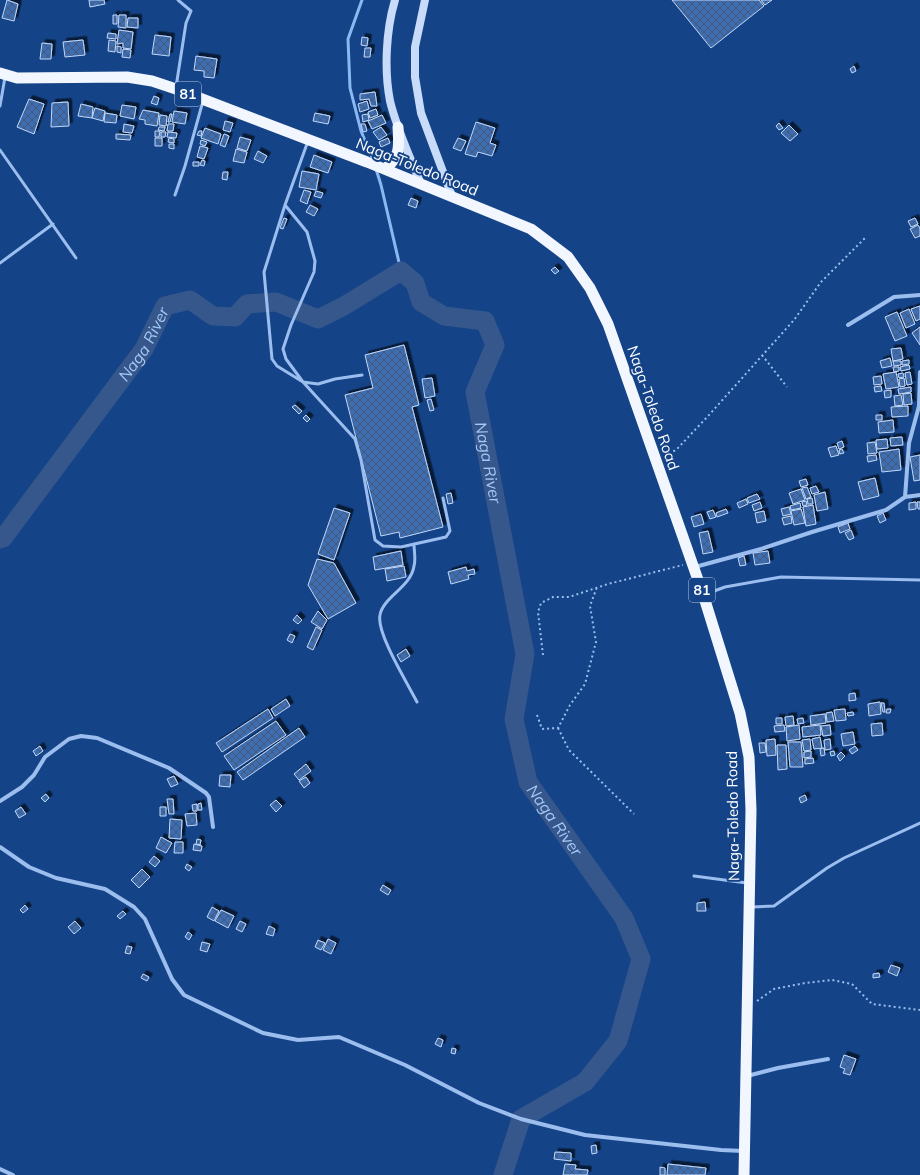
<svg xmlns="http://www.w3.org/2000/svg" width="920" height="1175" viewBox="0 0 920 1175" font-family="Mulish,sans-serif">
  <defs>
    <pattern id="building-cross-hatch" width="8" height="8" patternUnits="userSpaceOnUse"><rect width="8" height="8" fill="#3d6db2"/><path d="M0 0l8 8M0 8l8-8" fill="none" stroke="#465975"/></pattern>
    <filter id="shadow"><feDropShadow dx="3.5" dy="-3.5" stdDeviation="0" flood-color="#0009"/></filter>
  </defs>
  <rect width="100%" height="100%" fill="#144388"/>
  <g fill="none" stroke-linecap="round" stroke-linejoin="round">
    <path stroke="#8cb8f2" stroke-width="3" d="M362 0 348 39 350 88 361 131 374 162
      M376 169 381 185 401 271"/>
    <path stroke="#35578b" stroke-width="19" id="s1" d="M0 539 3 538 144 349 165 306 190 300 213 316 235 317 247 304 276 302 318 319 344 306 401 271 415 283 421 302 444 316 485 321 495 345 475 392 525 654 514 719 528 782 624 918 641 959 618 1041 585 1082 521 1119 503 1175"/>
  </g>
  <path fill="url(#building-cross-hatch)" stroke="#c1d9fb" filter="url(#shadow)" d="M7 0 18 4 14 21 2 18Z
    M89 0H104L105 4 90 7Z
    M672 0H759L764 6 711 48Z
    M761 0H772L765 5Z
    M113 15H117V24H113Z
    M119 15H126V28L118 27Z
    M128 18H138V28L127 27Z
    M119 30 133 32 131 49 123 48V43L117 44Z
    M108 33 116 34V39L107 38Z
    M155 35 171 37 169 56 152 54Z
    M362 37 368 38 367 46 361 45Z
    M83 40 85 55 65 57 63 42Z
    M109 40 116 41 115 52 108 51Z
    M42 43 52 44 51 59H40Z
    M117 46 121 47V53L117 52Z
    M365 48H371L370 57H364Z
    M123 49 131 50 130 58 122 57Z
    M196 56 217 59 214 78 204 77V71L194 70Z
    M854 66 856 71 852 73 850 69Z
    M375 92 377 106H371L369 99 360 100V94Z
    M154 96 159 98 157 105 151 103Z
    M29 99 44 104 34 134 17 127Z
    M367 101 369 109 360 112 358 104Z
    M68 102 69 126 51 127 52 103Z
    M81 104 93 107 92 118 78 116Z
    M122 105 136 107 134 119 120 116Z
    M95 108 105 111 103 121 92 118Z
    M376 109 378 115 370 118 368 112Z
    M143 110 159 113 157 126 145 124V120L139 119Z
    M174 111 187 113 185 124 172 122Z
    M105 113 117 115 116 123 104 122Z
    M315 113 330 116 328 124 313 121Z
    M170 114H172L170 122H168Z
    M368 114 369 120 363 122 362 115Z
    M160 115 167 116 166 126 159 125Z
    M382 115 386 123 372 129 368 121Z
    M225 121 233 123 230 132 223 130Z
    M476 122 495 128 490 143 496 145 492 156 478 152 476 157 465 154Z
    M779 123 783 128 779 130 776 126Z
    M124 124 134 126 132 133 123 132Z
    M168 124H174L173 131H167Z
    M361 124H365L367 131 363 132Z
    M789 125 798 134 790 141 781 133Z
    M159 127H165L164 131 158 130Z
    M381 127 387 135 379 140 373 132Z
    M205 128 221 134 218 144 201 138Z
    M155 131H160L159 137H155Z
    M199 131H202L201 136 197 135Z
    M161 132H166L165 137H161Z
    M168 132 177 133 176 138 167 137Z
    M116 134 131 135 130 140 116 139Z
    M224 134 229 136 225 147 220 145Z
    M240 137 251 140 247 151 237 148Z
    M155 138H162V146H155Z
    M169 138 174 139V143L168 142Z
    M388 138 390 143 381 147 379 142Z
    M458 138 466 141 461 151 453 148Z
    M201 140 207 142 205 146 200 144Z
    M169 144H174V149L169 148Z
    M200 146 208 148 204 159 197 157Z
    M236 149 247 152 244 163 233 161Z
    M258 151 267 156 263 163 254 159Z
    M314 155 332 162 328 173 310 167Z
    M202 160 205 161 204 166 200 165Z
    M193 162H199V166H193Z
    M302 171 319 174 316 190 299 187Z
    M223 172H228L227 180 222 179Z
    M304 190 311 192 307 204 300 201Z
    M316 191 323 193 321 198 314 196Z
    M411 198 418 201 416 208 408 205Z
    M310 205 318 209 314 216 306 212Z
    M284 218 287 219 283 229 280 228Z
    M915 218 918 224 911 227 908 221Z
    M918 225 920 228V236L915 238 910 229Z
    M555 267 559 271 555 274 551 270Z
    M920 306V319L916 321 911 309Z
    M909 309 915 324 906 328 900 313Z
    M897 312 907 336 895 341 885 317Z
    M920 327V345L912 333Z
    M404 345 419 405 412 407 443 527 400 538 399 532 381 536 345 395 373 388 365 355Z
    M901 348 903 359 893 361 891 349Z
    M890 358 892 366 882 368 880 361Z
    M909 360V364L902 365V361Z
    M893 361H901V365L894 366Z
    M909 365 910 369 901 371 900 367Z
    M893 367H899V371L894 372Z
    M896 372 899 387 886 389 883 374Z
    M910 372 912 384 907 385 905 373Z
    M903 373 904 377 899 378 898 374Z
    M881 376 882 384 874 385 873 377Z
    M432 378 435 396 425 398 422 379Z
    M904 378 905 386 900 387 899 379Z
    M881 386 882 391 875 392 874 387Z
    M911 387V392L899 394 898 389Z
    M891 390V397L885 398 884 391Z
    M911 393 912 404 904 405 903 394Z
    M901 395 903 405 895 406 894 396Z
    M431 399 434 410 430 411 427 400Z
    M295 405 302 411 299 414 292 407Z
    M908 406V416L892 417 891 407Z
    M306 415 310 419 307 422 303 418Z
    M876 415H882V420H876Z
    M893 420 894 432 879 433 878 422Z
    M902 437 903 445 891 446 890 438Z
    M887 439 888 448 877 449 876 440Z
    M842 441 844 447 839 449 837 443Z
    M875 442 877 453 868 454 867 443Z
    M836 446 839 455 831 457 828 448Z
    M842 449 844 453 840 454 839 450Z
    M899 449 901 470 882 472 879 452Z
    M876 455 877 460 868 462 867 456Z
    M920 455V480L914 481 910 457Z
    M875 478 879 496 863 500 858 482Z
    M806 479 808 485 801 487 799 481Z
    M816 486 819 492 812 494 810 488Z
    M807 487 811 497 806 499 802 488Z
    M801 489 805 500 793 504 789 493Z
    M825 492 828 509 817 511 814 495Z
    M451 493 453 503 448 504 446 494Z
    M757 494 760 499 749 503 747 498Z
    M812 498 813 504H808L807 499Z
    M746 499 748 504 739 508 737 503Z
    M806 501 807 505 803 506 802 502Z
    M760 502 762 508 754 511 752 505Z
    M916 502V509L909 510V503Z
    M917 502H920V509H918Z
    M800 503 801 508 791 510 790 506Z
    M813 505 816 524 806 526 803 507Z
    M789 507 791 514 783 516 781 509Z
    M334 508 350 513 334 560 318 554Z
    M726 509 728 513 717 517 716 513Z
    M801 509 805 523 794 525 791 511Z
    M713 510 716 517 710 519 707 512Z
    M764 511 766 521 757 523 755 513Z
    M883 513 886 520 880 523 877 516Z
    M701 514 704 524 694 527 691 517Z
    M791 516 792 523 784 525 782 518Z
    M848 523 850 529 840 533 838 527Z
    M851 530 854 538 849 540 845 533Z
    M708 531 713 552 703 554 699 533Z
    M401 551 403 565 375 570 373 557Z
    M768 551 770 563 755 565 753 553Z
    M744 556 746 565 740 566 738 558Z
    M317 559 334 563 356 603 328 619 308 585Z
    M404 566 406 577 387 581 385 569Z
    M466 567 467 571 474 569 475 574 468 575 469 579 451 584 448 572Z
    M318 611 327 620 322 629 311 622Z
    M297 615 302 620 298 624 293 620Z
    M316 627 322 630 313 650 307 647Z
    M290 634 295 636 292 643 287 640Z
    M406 649 410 656 401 662 397 655Z
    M855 693 856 700 849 701V694Z
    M286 699 290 706 275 716 271 709Z
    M880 702 881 714 869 716 868 704Z
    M881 703H884L885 712H883Z
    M268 709 273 718 222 752 216 743Z
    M845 709 846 720 836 721 834 710Z
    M887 709H891L890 713H886Z
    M832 712 834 721 827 722 826 713Z
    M853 712 854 715 848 716 847 713Z
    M825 714 826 723 811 725 810 716Z
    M793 716 794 725 786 726 785 717Z
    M776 718H782V724H776Z
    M803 718 804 723 798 724 797 719Z
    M276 721 286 735 234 770 224 756Z
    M882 723 883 735 872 736 871 724Z
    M784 725 785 731 775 732 774 726Z
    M799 725 800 739 787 741 786 727Z
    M820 725 821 735 803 737 802 727Z
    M830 725 831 735 823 736 821 726Z
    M299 728 305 737 243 780 237 772Z
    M853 732 855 744 843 746 841 734Z
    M820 737 822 748 814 749 812 739Z
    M775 739 776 755 767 756 766 740Z
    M810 739 811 750 804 751 802 740Z
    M830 739 831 749 825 750 824 740Z
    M788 742H801L803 767H790Z
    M759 743H765L766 752 760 753Z
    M777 745H786L787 769 778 770Z
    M40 746 43 751 36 756 33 751Z
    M855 746 858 750 852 754 849 750Z
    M824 748 825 755 821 756 820 749Z
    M811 751V757L804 758V752Z
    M834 751 835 755 831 756 830 752Z
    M841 752 845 756 840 761 837 756Z
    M813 758 814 763 805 764V759Z
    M306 764 311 771 299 780 294 774Z
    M220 775H231L230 787 219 786Z
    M174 776 178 784 171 787 167 779Z
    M306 777 310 783 304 788 299 781Z
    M46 794 49 798 45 802 41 798Z
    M805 795 807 800 801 803 799 798Z
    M167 799H173L174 814H169Z
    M276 800 282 806 276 812 270 805Z
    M201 803 202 810H198V804Z
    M197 804V811H193L192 805Z
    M21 807 26 814 19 818 15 811Z
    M160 807H166V816H160Z
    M196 813 197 825 187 826 185 814Z
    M170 819 182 820 181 839 169 838Z
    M161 837 172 843 166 853 156 848Z
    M197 839 201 840 200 845 196 844Z
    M175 842H183V853H174Z
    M194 844 202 846 201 851 193 850Z
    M154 856 160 861 155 867 149 862Z
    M187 864 192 867 189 871 185 868Z
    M142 869 150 877 139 888 131 880Z
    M383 885 391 890 388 895 380 890Z
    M705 902 706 911H697V903Z
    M25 905 28 909 23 913 20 910Z
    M212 907 219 911 214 921 207 917Z
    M221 910 234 916 228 928 215 921Z
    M123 911 126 914 120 919 117 916Z
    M75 921 81 928 74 934 68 927Z
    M240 921 246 924 242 932 236 929Z
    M269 926 275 929 273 936 266 934Z
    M188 932 192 935 189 940 185 937Z
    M328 939 336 943 331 954 323 950Z
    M318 940 325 943 321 950 315 947Z
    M202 942 210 944 207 952 200 950Z
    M127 946 132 947 130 954 125 953Z
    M891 965 900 968 897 976 888 972Z
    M879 973 880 977 873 978V974Z
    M143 974 149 977 147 981 141 978Z
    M438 1038 443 1040 441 1047 435 1044Z
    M452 1048 456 1049 455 1054 451 1053Z
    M844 1055 856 1059 850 1075 843 1073 845 1069 840 1067Z
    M596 1145 597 1153 592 1154 591 1146Z
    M555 1152 571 1153V1161L554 1159Z
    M565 1164 576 1165 575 1169 588 1170 587 1175H563Z
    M668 1164 706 1168 705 1175H667Z
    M660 1167 665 1168V1175H660Z"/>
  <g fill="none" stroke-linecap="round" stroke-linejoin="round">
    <path stroke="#9bbeef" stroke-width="2" stroke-dasharray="2 3" stroke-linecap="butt" d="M762 355 787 387
      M665 457 677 449 709 415 794 320 821 282 865 238
      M543 655 538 612 541 603 553 597H569L608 584 683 565
      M537 715 542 729 558 728 570 705 585 684 596 642 590 606 597 587
      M558 728 569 750 634 814
      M757 1001 774 989 805 983 832 980 852 984 872 1004 920 1010"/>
    <path stroke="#9bbeef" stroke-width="3" d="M176 87 186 23 191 11 178 0
      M0 106 5 77
      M308 141 285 205 264 272 272 359 277 366 303 382 355 439 361 460 375 540 383 546 401 547 446 537 450 531 443 498
      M0 150 76 258
      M175 195 185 166 203 101
      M285 205 307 232 315 261 314 272 291 325 283 349 286 359 303 382 318 384 335 379 362 375
      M0 263 53 224
      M414 544C414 551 416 559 414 566 411 587 383 597 380 615 376 633 408 684 417 702
      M706 594 725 587 781 577 920 580
      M694 876 747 883
      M752 907 774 906 827 868 844 858 920 823"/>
    <path stroke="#9bbeef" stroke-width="4" d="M848 325 894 297 920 295
      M905 497 909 443 919 406 920 372
      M695 567 761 549 812 532 886 510 905 497 920 495
      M0 801 22 787 34 775 45 757 69 739 81 736 97 738 169 768 206 793 209 797 213 827
      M0 847 29 867 56 878 105 889 134 907 145 919 172 979 184 995 263 1033 298 1040 339 1037 405 1065 479 1103 521 1119 585 1135 721 1150 743 1151
      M747 1076 778 1068 828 1059
      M0 1169 13 1175"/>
    <path stroke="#c8dcfa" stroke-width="8" d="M395 0C386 30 384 70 390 101 397 130 410 157 421 184
      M425 0 415 47V77L421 113 452 196"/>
    <path stroke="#f1f6ff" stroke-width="11" d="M0 73 17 78 127 77 152 81 176 89 367 162 531 229 568 257 590 288 608 324 703 594 740 713 749 757 751 810 744 1175
      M385 169C401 156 399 146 398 127"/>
  </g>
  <g text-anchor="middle" stroke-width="4" stroke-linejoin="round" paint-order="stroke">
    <g fill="#144388" stroke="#b8c7db" stroke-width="1">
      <rect x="175" y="82" width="26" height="24" rx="3"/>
      <rect x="689" y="578" width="26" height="24" rx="3"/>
    </g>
    <g font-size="14" font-weight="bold" fill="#fff">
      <text x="188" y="99">81</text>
      <text x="702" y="595">81</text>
    </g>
    <g font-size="15" fill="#fff" stroke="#144388">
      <text transform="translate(417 167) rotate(22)" y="5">Naga-Toledo Road</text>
      <text transform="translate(653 408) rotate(71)" y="5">Naga-Toledo Road</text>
      <text transform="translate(733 816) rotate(-91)" y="5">Naga-Toledo Road</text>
    </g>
    <g font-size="16" font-style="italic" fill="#a6c8f6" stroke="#144388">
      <text dy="6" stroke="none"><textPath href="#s1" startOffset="243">Naga River</textPath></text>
      <text dy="6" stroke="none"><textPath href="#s1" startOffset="806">Naga River</textPath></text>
      <text dy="6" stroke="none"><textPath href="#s1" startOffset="1178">Naga River</textPath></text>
    </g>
  </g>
</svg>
